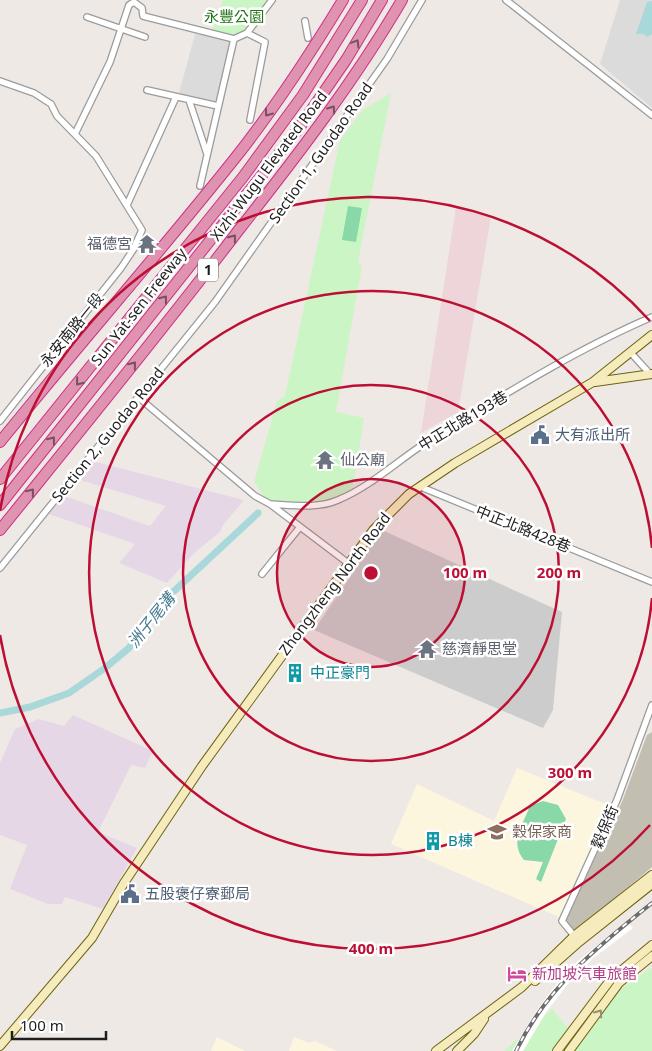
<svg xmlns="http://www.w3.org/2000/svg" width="652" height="1051" viewBox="0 0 652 1051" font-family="'Noto Sans','Noto Sans TC',sans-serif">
  <rect width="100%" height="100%" fill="#eee9e5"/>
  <path fill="#dcdbdb" d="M620 0H652V108L600 64Z
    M195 34 231 41 216 105 178 97Z"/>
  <path fill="#eed5d9" d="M456 207 491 216 458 412 421 433Z"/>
  <path fill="#e6d7e7" d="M92 461 244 500 223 525 220 532 194 553 167 583 119 563 135 544 49 514 64 496 150 526 166 506 77 479Z
    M73 715 153 751 145 768 131 765 98 832 137 848 103 909 65 897 62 904H48L10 889 27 845 0 835V763L15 729 39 719 64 726Z"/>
  <path fill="#fdf6df" d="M517 768 610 806 559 917 391 844 417 784 494 821Z
    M217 1037 245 1051H211Z
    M294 1037 309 1043 315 1041 337 1051H289Z"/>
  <path fill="#ccc" d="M382 530 562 612 553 710 543 728 314 630Z"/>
  <path fill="#c2beb1" d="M652 732V867L570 936 566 917 622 802 647 735Z"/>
  <path fill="#cbf5c5" d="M223 0H269L243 33C232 37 222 34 212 31Z
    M391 93 358 262 362 266 336 412 364 418 352 493 317 506H271L254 482 277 401 285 396 340 140 363 110Z
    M652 967V1051H504L552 1009 567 1027Z"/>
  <path fill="#88d8a8" d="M348 206 362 208 356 242 342 240Z
    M543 801 558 805 566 819 541 882 536 879 543 862 524 860C509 842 523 824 530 806Z"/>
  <path fill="#a8d8d9" d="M652 1V34L647 37 644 34H636L647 2Z"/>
  <path fill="#fff" d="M627 921 633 928 592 959 568 984 547 1011 523 1051H512L533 1016 554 987 578 961Z"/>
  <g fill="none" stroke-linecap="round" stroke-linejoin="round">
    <path stroke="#a8d8d9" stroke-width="7" d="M0 713 30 707 69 693 105 668 129 648 158 606 258 513"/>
    <g stroke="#9b9b9b" stroke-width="8">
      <path id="street" d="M506 0 652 115
        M87 17 145 37
        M305 21 308 38
        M247 33 265 42 250 120
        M0 81 34 93 51 104 57 116 96 156 142 230 133 250 121 268 0 421
        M147 90 218 106
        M189 100 207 154
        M75 134 110 62 129 5 134 2 142 8 143 16 234 39 247 33 272 0
        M200 186 234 39
        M127 205 176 97
        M631 353 651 375
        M138 397 255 496 270 504 348 563
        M421 487 652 582
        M270 504C291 505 318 509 338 500 372 486 399 459 430 440 502 396 575 350 652 317
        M0 568 215 302 387 59 422 0
        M262 574 300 527
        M576 938 562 921 617 800 652 705"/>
    </g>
    <g stroke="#6d630d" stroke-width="10">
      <path id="secondary" d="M595 382 652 374
        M535 981 579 942 652 884
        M0 1046 92 938 124 883 202 766 374 529 409 494 455 463 593 382 652 335
        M436 1051 522 987 574 936 652 875
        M457 1051 474 1034 484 1019
        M557 1051 611 979 652 945
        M569 1051 619 983 652 956"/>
    </g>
    <g stroke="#cd3188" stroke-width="12">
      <path id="highway" d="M0 442C76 348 156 257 232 162 273 111 309 56 343 0
        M0 479 243 177 303 95 362 0
        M0 505 297 131 346 60 382 0
        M0 530C80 431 161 332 238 231 297 156 354 82 402 0"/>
    </g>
    <use href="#street" stroke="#fff" stroke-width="5.5"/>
    <use href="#secondary" stroke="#f5ebbc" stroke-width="8"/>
    <use href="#highway" stroke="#e092b1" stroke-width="10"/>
    <g stroke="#6c6c6c" stroke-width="4">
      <path id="rail" d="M516 1051C547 987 598 946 652 903"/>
    </g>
    <use href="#rail" stroke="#fff" stroke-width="2" stroke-dasharray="5.5" stroke-linecap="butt"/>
  </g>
  <defs><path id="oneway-chevron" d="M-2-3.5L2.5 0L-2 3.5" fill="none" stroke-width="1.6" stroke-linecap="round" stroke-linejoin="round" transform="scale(1.25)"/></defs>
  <g stroke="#755260">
    <use href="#oneway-chevron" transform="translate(356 43) rotate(-59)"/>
    <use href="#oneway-chevron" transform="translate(332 109) rotate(-55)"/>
    <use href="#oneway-chevron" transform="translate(268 113) rotate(126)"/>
    <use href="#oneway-chevron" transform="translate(233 238) rotate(-52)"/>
    <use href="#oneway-chevron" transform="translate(164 299) rotate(-52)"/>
    <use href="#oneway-chevron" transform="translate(133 365) rotate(-51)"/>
    <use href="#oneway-chevron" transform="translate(79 382) rotate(129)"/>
    <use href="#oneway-chevron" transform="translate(52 440) rotate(-52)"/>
    <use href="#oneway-chevron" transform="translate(31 492) rotate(-51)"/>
  </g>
  <use stroke="#948f75" href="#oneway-chevron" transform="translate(599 1013) rotate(-55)"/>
  <circle cx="371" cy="573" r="94" fill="#bd0f34" fill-opacity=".12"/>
  <g fill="none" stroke="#bd0f34" stroke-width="2.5">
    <circle cx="371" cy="573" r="94"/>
    <circle cx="371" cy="573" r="188"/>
    <path d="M652 598A282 282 0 1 1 652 548"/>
    <path d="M650 825A376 376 0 0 1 0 635M0 511A376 376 0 0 1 650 321"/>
  </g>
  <defs>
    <g id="temple-bare" transform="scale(1.5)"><path d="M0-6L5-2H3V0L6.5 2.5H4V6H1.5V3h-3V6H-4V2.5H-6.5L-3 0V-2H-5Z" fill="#6b7280" stroke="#fff" stroke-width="2.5" paint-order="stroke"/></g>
    <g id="civic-bare" transform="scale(1.5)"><path d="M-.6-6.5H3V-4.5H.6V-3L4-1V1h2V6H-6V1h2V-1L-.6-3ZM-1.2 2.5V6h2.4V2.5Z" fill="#5c6f8a" stroke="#fff" stroke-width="2.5" paint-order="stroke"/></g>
    <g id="building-bare" transform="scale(1.5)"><path d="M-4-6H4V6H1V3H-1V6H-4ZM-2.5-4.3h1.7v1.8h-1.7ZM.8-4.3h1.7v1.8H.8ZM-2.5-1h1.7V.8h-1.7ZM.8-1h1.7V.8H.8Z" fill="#0f9aa8" stroke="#fff" stroke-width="2.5" paint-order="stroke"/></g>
    <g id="school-bare" transform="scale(1.5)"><path d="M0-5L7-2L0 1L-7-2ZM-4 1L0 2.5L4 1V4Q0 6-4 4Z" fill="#8d6e63" stroke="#fff" stroke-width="2.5" paint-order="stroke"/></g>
    <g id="hotel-bare" transform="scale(1.5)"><path d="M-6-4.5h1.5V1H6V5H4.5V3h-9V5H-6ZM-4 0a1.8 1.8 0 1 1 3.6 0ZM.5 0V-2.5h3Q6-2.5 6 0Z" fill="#d1479c" stroke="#fff" stroke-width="2.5" paint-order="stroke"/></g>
  </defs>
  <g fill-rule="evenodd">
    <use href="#temple-bare" x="147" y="244"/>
    <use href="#civic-bare" x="540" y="435"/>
    <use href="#temple-bare" x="325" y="460"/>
    <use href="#temple-bare" x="427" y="649"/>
    <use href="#building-bare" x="295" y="673"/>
    <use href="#school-bare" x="497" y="832"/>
    <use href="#building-bare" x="433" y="841"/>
    <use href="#civic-bare" x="130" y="894"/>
    <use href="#hotel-bare" x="517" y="974"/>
  </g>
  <g text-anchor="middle" stroke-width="5" stroke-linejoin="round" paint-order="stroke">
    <rect fill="#fff" stroke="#626262" stroke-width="1" x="198" y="258.5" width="20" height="23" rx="4"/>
    <g font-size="14" font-weight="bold" fill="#1e1e1e">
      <text x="208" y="275">1</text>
    </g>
    <g font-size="15" fill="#207414" stroke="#fff">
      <text x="234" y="22">永豐公園</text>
    </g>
    <g font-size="15" fill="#1e1e1e" stroke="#fff">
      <text transform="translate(321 153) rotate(-55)" y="5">Section 1, Guodao Road</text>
      <text transform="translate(269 166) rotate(-53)" y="5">Xizhi-Wugu Elevated Road</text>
      <text transform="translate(139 307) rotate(-52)" y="5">Sun Yat-sen Freeway</text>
      <text transform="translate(72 330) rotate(-51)" y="5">永安南路一段</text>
      <text transform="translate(463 421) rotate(-31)" y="5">中正北路193巷</text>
      <text transform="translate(108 435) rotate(-51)" y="5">Section 2, Guodao Road</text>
      <text transform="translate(523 529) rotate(22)" y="5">中正北路428巷</text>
      <text transform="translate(335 584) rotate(-53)" y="5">Zhongzheng North Road</text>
      <text transform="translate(605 827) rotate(-67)" y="5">穀保街</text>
    </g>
    <g font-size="15" fill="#5b616d" stroke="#fff" text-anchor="start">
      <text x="132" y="249" text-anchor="end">福德宮</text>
      <text x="340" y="465">仙公廟</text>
      <text x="442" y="654">慈濟靜思堂</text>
    </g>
    <g font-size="15" fill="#4e5e75" stroke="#fff" text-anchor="start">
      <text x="555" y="440">大有派出所</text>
      <text x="145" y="899">五股褒仔寮郵局</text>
    </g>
    <g font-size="15" fill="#0d838f" stroke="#fff" text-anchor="start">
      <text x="310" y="678">中正豪門</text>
      <text x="448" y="846">B棟</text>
    </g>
    <g font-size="15" fill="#785e54" stroke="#fff" text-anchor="start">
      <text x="512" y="837">穀保家商</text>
    </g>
    <g font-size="15" fill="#b23c85" stroke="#fff" text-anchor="start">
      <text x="532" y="979">新加坡汽車旅館</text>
    </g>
    <g font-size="16" font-style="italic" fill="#477b90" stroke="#fff">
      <text transform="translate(151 620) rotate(-51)" y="6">洲子尾溝</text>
    </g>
  </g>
  <circle cx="371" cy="573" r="8" fill="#bd0f34" stroke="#fff" stroke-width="2.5"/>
  <g font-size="15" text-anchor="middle" font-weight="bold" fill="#bd0f34" stroke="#fff" stroke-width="5" stroke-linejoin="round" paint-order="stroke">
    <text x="465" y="578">100 m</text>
    <text x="559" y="578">200 m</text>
    <text x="570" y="778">300 m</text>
    <text x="371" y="954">400 m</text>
  </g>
  <path d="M12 1031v8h94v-8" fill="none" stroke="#1e1e1e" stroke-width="2.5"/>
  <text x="20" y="1031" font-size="15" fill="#1e1e1e" stroke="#ffffff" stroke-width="4" paint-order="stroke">100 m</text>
</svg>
